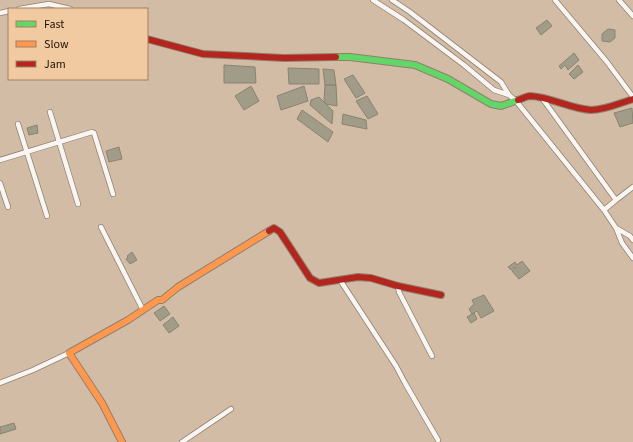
<svg xmlns="http://www.w3.org/2000/svg" width="633" height="442" viewBox="0 0 633 442" font-family="'Source Sans 3',sans-serif">
  <rect width="100%" height="100%" fill="#d2bca6"/>
  <path fill="#a19c88" stroke="#898371" d="M547 20 552 26 541 35 536 28Z
    M608 29 615 30V38L610 42 602 41V34Z
    M574 53 579 60 568 70 565 65 561 69 559 66Z
    M224 65 255 67 256 83H224Z
    M578 65 583 72 574 79 569 74Z
    M288 68 319 69V84H289Z
    M323 69 334 70 336 85H325Z
    M353 75 365 93 356 98 344 79Z
    M325 85H336L337 106 326 104 324 100Z
    M251 86 259 101 244 110 235 96Z
    M304 86 308 101 281 110 277 96Z
    M367 96 378 114 368 119 356 101Z
    M319 97 333 111 332 124 310 105 311 100Z
    M632 108 633 123 620 127 614 113Z
    M302 110 333 132 328 142 297 119Z
    M343 114 366 120 367 129 342 124Z
    M37 125 38 133 29 135 27 128Z
    M119 147 122 159 109 162 106 151Z
    M132 252 137 260 130 264 126 259 128 257 127 256Z
    M522 261 530 271 519 279 512 271 516 268 515 267 511 270 508 267 515 262 517 265Z
    M484 295 494 311 481 318 477 311 472 314 469 309 474 304 472 300Z
    M164 306 170 314 160 321 154 313Z
    M474 313 477 319 471 323 467 317Z
    M173 317 179 326 169 333 163 325Z
    M14 423 16 429 0 434V427Z"/>
  <g fill="none" stroke-linecap="round" stroke-linejoin="round">
    <g stroke="#91806e" stroke-width="6">
      <path id="street" d="M373 0 404 20 464 65 494 90 509 95
        M392 0 410 12 501 82 509 95 516 101 604 210 616 228 622 243 633 258
        M555 0 607 62 633 97
        M619 0 633 16
        M19 9 49 4 70 9
        M0 13 9 11
        M542 98 616 200 604 210
        M50 112 78 204
        M18 124 47 216
        M0 160 92 132 94 133 113 194
        M0 183 8 207
        M616 200 633 187
        M101 227 143 310
        M616 228 630 236 633 240
        M340 280 396 366 405 383 438 440
        M398 286 399 292 432 356
        M0 383 33 370 69 353
        M182 442 231 409"/>
    </g>
    <g stroke="#91806e" stroke-width="8">
      <path id="fast" d="M336 57H350L415 65 448 79 491 104 501 106 518 100"/>
    </g>
    <g stroke="#91806e" stroke-width="8">
      <path id="slow" d="M122 442 102 403 69 353 128 320 158 300H162L178 287 269 231"/>
    </g>
    <g stroke="#91806e" stroke-width="8">
      <path id="jam" d="M147 39 203 54 284 58 336 57
        M518 100C522 99 526 96 530 96 551 97 571 109 591 110 605 110 620 103 633 99
        M269 231 274 228 280 232 310 278 319 283 358 277 371 278 398 286 441 295"/>
    </g>
    <use href="#street" stroke="#f8f5f2" stroke-width="4.5"/>
    <use href="#fast" stroke="#63d668" stroke-width="6"/>
    <use href="#slow" stroke="#ff974d" stroke-width="6"/>
    <use href="#jam" stroke="#b3261e" stroke-width="6"/>
  </g>
  <rect x="8" y="8" width="140" height="72" fill="#f2caa1" stroke="#9f8163"/>
  <rect x="16" y="21" width="20" height="6" fill="#63d668" stroke="#9f8163"/>
  <text x="44" y="28" font-size="12" fill="#221405">Fast</text>
  <rect x="16" y="41" width="20" height="6" fill="#ff974d" stroke="#9f8163"/>
  <text x="44" y="48" font-size="12" fill="#221405">Slow</text>
  <rect x="16" y="61" width="20" height="6" fill="#b3261e" stroke="#9f8163"/>
  <text x="44" y="68" font-size="12" fill="#221405">Jam</text>
</svg>
